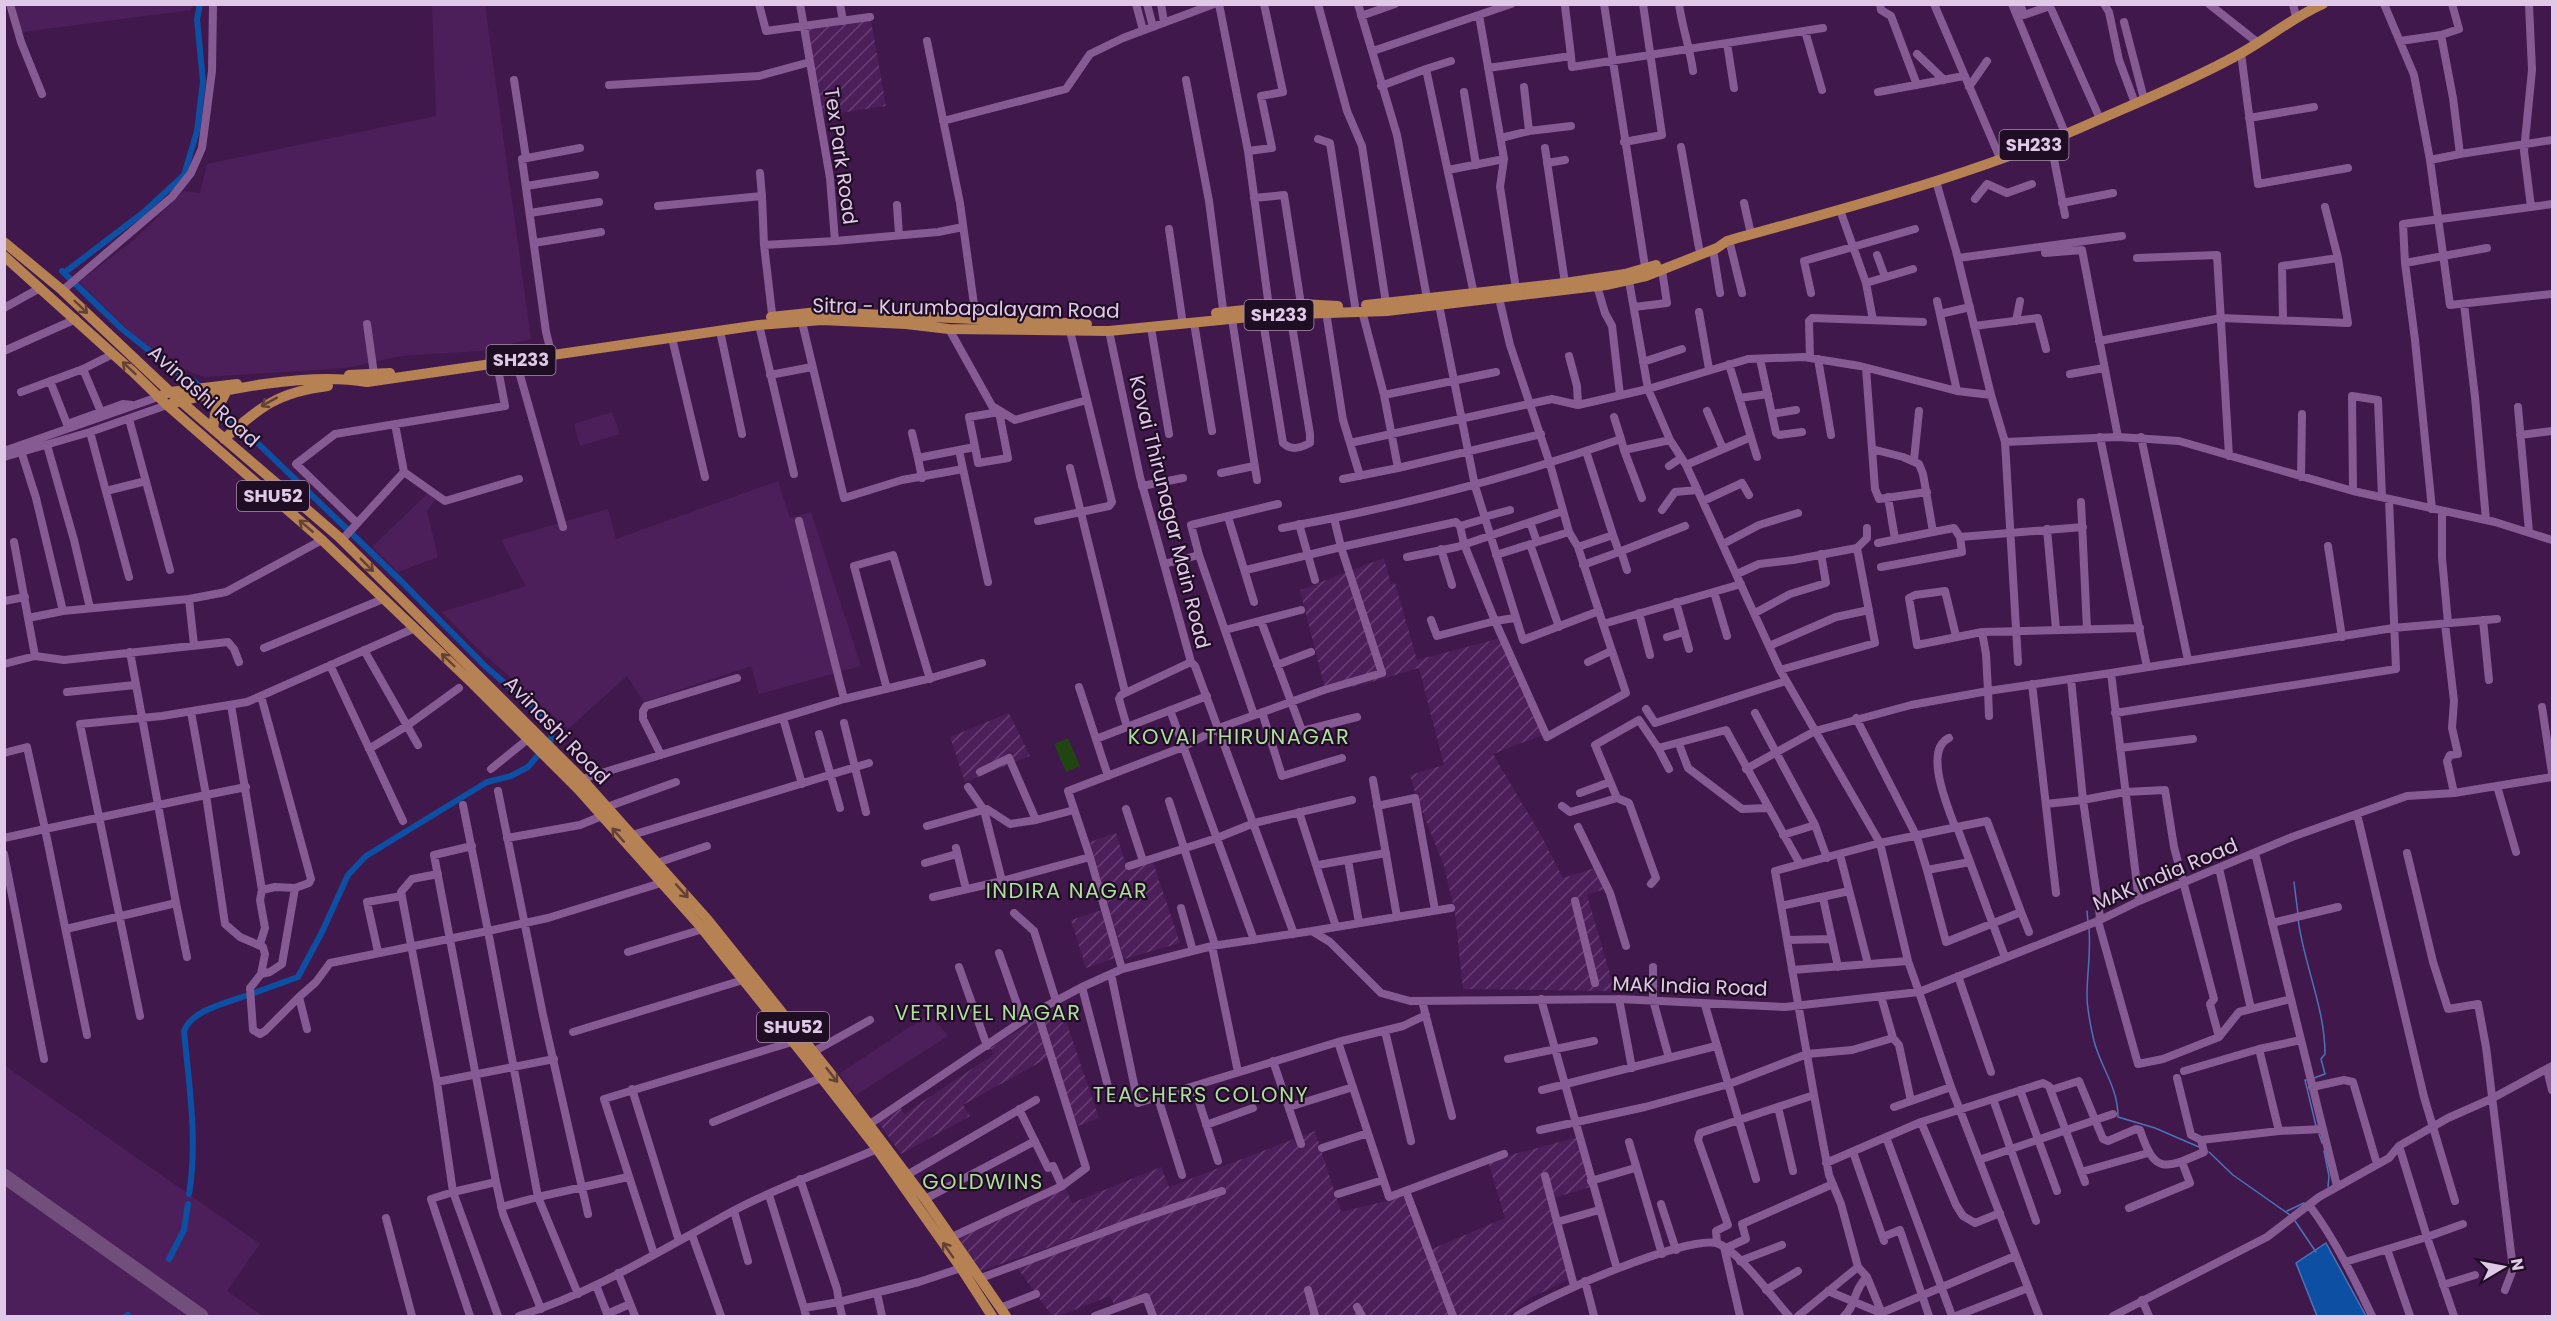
<svg xmlns="http://www.w3.org/2000/svg" width="2557" height="1321" viewBox="0 0 2557 1321" font-family="Poppins,sans-serif">
  <defs>
    <pattern id="industrial-furrows" width="10" height="10" patternUnits="userSpaceOnUse" patternTransform="scale(1.5)"><rect width="10" height="10" fill="#4c1f5a"/><path d="M-1 1l2-2M0 10L10 0M9 11l2-2" fill="none" stroke="#663e72"/></pattern>
  </defs>
  <rect width="100%" height="100%" fill="#40184c"/>
  <path fill="#4c1f5a" d="M7 5H192L191 10 15 33Z
    M432 5H485L531 339 480 351 401 356 346 368 205 377 161 362 79 282 134 240 184 191 200 193 207 164 436 116Z
    M612 412 620 434 580 446 574 424Z
    M778 481 790 518 811 512 861 666 759 694 751 666 644 702 627 676 568 729 474 645 442 612 526 586 501 540 608 509 616 539Z
    M428 493 435 500 427 511 438 557 398 572 372 547Z
    M929 1014 948 1036 856 1095 839 1074Z
    M4 1065 260 1244 227 1291 263 1316H5Z"/>
  <path fill="url(#industrial-furrows)" d="M871 21 886 106 820 116 805 27Z
    M1384 558 1391 584 1395 583 1417 660 1501 638 1545 734 1493 754 1542 837 1563 878 1595 868 1604 889 1587 895 1615 991 1463 989 1455 913 1444 866 1415 793 1410 775 1444 765 1419 668 1361 685 1326 692 1300 590Z
    M1009 713 1030 756 965 782 950 737Z
    M1116 833 1127 869 1153 862 1180 943 1124 959 1090 842Z
    M1102 910 1115 958 1086 968 1071 920Z
    M1060 1004 1099 1118 1075 1127 1053 1055 963 1105 970 1116 901 1154 878 1122 900 1107 904 1114 993 1055 991 1048Z
    M1315 1131 1341 1212 1407 1196 1451 1316H1156L1148 1292 1114 1304 1110 1296 1058 1316H1052L1016 1266 1171 1204 981 1271 957 1236 1065 1187 1072 1203 1161 1167 1169 1187Z
    M1578 1137 1590 1187 1547 1200 1570 1279 1530 1298 1507 1316H1457L1432 1249 1505 1218 1488 1161Z"/>
  <path fill="#214512" d="M1068 738 1080 766 1066 772 1054 744Z"/>
  <path fill="#0d4fa3" stroke="#4c73b7" stroke-width="1.5" d="M2326 1243 2366 1316H2317L2296 1263Z"/>
  <g fill="none" stroke-linecap="round" stroke-linejoin="round">
    <path stroke="#4c73b7" stroke-width="1.5" d="M2294 882 2298 914
      M2087 911 2088 922
      M2298 919C2304 965 2325 1008 2325 1054L2321 1059 2325 1074 2314 1078
      M2089 929C2091 952 2087 973 2087 995 2087 1009 2091 1028 2094 1041 2101 1068 2118 1087 2118 1117L2155 1128 2199 1147
      M2307 1080H2305L2316 1126
      M2319 1134 2322 1143
      M2324 1151 2329 1176 2328 1187
      M2209 1152 2233 1175 2290 1215
      M2287 1211 2304 1203
      M2295 1221 2316 1252"/>
    <path stroke="#0d4fa3" stroke-width="6" d="M62 271 122 329 181 376 195 382 222 414 246 432 400 580 485 666 552 724 551 740 528 767 511 776 487 782 366 856 348 875 322 932 298 977 254 993
      M64 273 144 212 184 175 197 131 203 81 197 19 200 4
      M189 1194C198 1141 189 1085 184 1031 192 1010 226 1003 245 996
      M169 1259 184 1230 188 1204
      M126 1316 128 1315"/>
    <path stroke="#724e7c" stroke-width="15" d="M4 1176 201 1316"/>
    <path stroke="#865b93" stroke-width="8" d="M10 4 21 42 42 94
      M759 4 766 31 870 17
      M840 4 843 21
      M1136 4 1143 30
      M1147 4 1153 27
      M1161 4 1164 22
      M1219 4 1248 151
      M1264 4 1283 92 1261 96 1272 148 1248 151 1269 307
      M1318 4 1347 111 1362 146 1386 303
      M1358 4 1397 135 1427 298
      M1604 4 1646 273
      M1679 4C1682 27 1690 48 1693 71
      M1880 4 1881 10 1891 16 1917 85
      M1934 4 2000 158
      M2012 4 2065 133
      M2020 4 2024 15 2050 6
      M2049 4 2100 119
      M2104 4 2109 12 2119 60 2135 103
      M2209 4 2257 42
      M2293 4 2296 17
      M2384 4 2414 75 2430 160 2450 305 2552 294
      M2529 4 2532 70 2524 151 2531 207 2552 204
      M1361 16 1395 4
      M2124 22 2144 99
      M1805 31 1822 90
      M2441 35 2459 29 2452 4
      M927 41 960 203 976 319
      M2400 41 2441 35 2453 98 2460 154 2430 160
      M1727 43 1734 88
      M1373 51 1511 4
      M2241 53 2258 184 2348 168
      M1917 54 1944 80
      M1571 56 1572 67 1823 28
      M1488 68 1571 56 1565 6
      M1426 69 1451 61
      M514 80 526 158
      M1186 80 1209 201 1224 316
      M609 85 759 76 810 62
      M1381 86 1426 69 1474 294
      M1524 87 1529 131
      M1969 87 1987 61
      M1464 92 1476 165
      M1878 92 1964 76
      M2249 118 2314 107
      M943 121 1066 89 1090 54 1123 38 1214 4
      M1501 138 1529 131 1571 126
      M1318 139 1330 143 1355 306
      M2050 139 2065 215
      M1624 142 1662 135 1643 4
      M1681 147 1699 248
      M1545 148 1565 283
      M2460 154 2552 140
      M1504 159 1500 187 1516 289
      M1547 163 1565 160
      M1448 170 1504 159 1479 15
      M760 173 762 196
      M1936 181 1956 251 1991 395
      M526 186 595 175
      M1254 198 1284 195 1301 304
      M1975 199 1987 184 2007 193 2032 184
      M1744 203 1751 234
      M2062 203 2113 193
      M897 205 899 235
      M658 206 762 196 764 245
      M1840 210 1866 283 1873 320
      M530 213 599 202
      M1169 229 1182 318
      M1729 240 1742 293
      M835 241 938 232 963 227
      M534 243 601 232
      M1713 250 1720 293
      M2045 253 2082 250 2118 437
      M1877 255 1885 277
      M1958 258 2122 236
      M2137 258 2217 255 2229 456
      M2405 263 2487 248
      M1629 281 1648 389 1670 440 1686 465 1780 670 1880 843 1908 961 1919 992 1951 1087 2039 1316
      M1866 283 1913 269
      M1597 286 1605 313 1612 326 1620 395
      M63 290 172 197 191 173 202 148 212 71 213 4
      M1811 293 1804 261 1915 229
      M1499 298 1510 345 1550 464 1569 532 1578 547 1603 624 1741 584
      M1937 301 1957 391
      M2464 304 2475 397 2486 520
      M1439 305 1475 486 1523 640 1599 611
      M1634 307 1667 303 1662 270
      M4 308 40 288
      M1362 311 1384 395 1398 468 1541 434
      M1326 312 1343 420 1350 443
      M1699 312 1709 369
      M1940 314 1970 307
      M1262 315 1283 443C1292 451 1300 448 1310 443V434L1290 314
      M1232 319 1257 480
      M2283 320 2282 266 2338 258
      M2016 321 2020 301
      M773 322 764 245 835 241 830 178 800 4
      M802 322 844 498 902 480 963 469 988 582
      M1194 323 1212 431
      M367 324 374 374
      M759 325 794 474
      M1974 326 2038 318 2046 349
      M1151 328 1169 434
      M949 329 992 406 1015 420 1087 400
      M720 331 742 434
      M1109 331 1140 477 1191 662 1195 666 1294 934
      M672 338 705 477
      M2099 341 2221 318 2348 323 2338 258 2325 207
      M4 351 76 319
      M552 356 546 332 522 159 580 148
      M1569 356 1577 386 1578 405
      M1810 358 1809 321 1812 318 1923 322
      M1760 359 1776 433 1779 435 1802 432
      M1818 359 1831 435
      M516 361 563 527
      M1643 362 1682 349
      M1729 364 1757 457
      M1866 368 1872 449 1903 457 1919 464 1923 474 1933 532 1954 528 1960 537 1962 552 1881 567
      M83 369 101 412
      M2070 374 2104 368
      M770 375 812 367
      M50 381 67 424
      M21 392 83 369 113 354
      M1384 395 1496 372
      M1739 398 1768 394
      M2518 407 2529 532
      M1707 411 1723 449
      M1772 414 1796 410
      M1614 417 1621 439
      M129 419 170 570
      M70 423 123 404 132 405
      M395 424 404 472 445 501 519 479
      M90 432 129 577
      M912 433 918 458 959 450
      M2520 435 2552 431
      M2100 437 2147 667
      M2141 437 2188 660
      M2005 442 2018 662
      M47 445 74 540 90 608
      M1872 449 1875 489 1879 499 1927 492
      M1624 450 1642 498
      M4 451 158 397
      M4 457 90 432 167 405
      M918 458 922 478
      M1914 460 1919 411
      M1686 465 1751 437
      M1669 466 1681 458
      M1070 468 1125 692
      M963 469 959 450 975 447 969 417 999 412 1008 458 978 463 975 447
      M1221 473 1254 466
      M1360 476 1350 443 1552 399 1578 405 1648 389 1748 359 1804 357 1860 366 1957 391 1991 395 2005 442 2118 437 2179 441 2353 491 2495 522 2552 540
      M2301 477 2302 414
      M1343 479 1398 468
      M1142 486 1183 478
      M106 491 146 481
      M2353 491 2352 396 2378 400 2382 497
      M1888 497 1895 539
      M1703 501 1742 483 1749 495
      M2081 502 2087 629
      M2432 509 2415 340 2405 263 2403 224 2531 207
      M1662 510 1675 492 1697 490
      M2442 511V558L2448 623
      M1228 517 1254 602
      M1484 517 1510 510
      M1484 519 1460 526 1456 522 1341 547 1334 518C1432 498 1527 472 1621 439L1624 450 1670 440
      M799 521 844 699
      M1038 521 1109 506 1112 502 1070 331
      M1530 522 1537 542
      M357 523 296 464 335 434 505 406 497 364
      M1299 524 1315 580
      M1282 528 1334 518
      M2047 529 2056 629
      M1960 537 2083 527
      M342 540 404 472
      M14 542 28 618
      M1878 543 1933 532
      M1530 544 1559 627
      M1723 544 1759 525 1798 513
      M2328 546 2342 637
      M1578 547 1613 535 1586 451
      M1857 548 1867 538V528
      M1441 549 1452 585
      M1621 551 1627 570
      M1619 552 1685 526
      M1496 555 1569 532
      M1407 557 1457 547 1563 511
      M1164 564 1199 555
      M1583 565 1619 552 1613 535
      M1737 574 1759 564 1793 560 1857 548 1875 643 1780 670
      M1714 592 1727 636
      M4 601 25 597
      M1676 602 1689 649
      M63 611 189 599
      M1639 613 1650 655
      M1755 613 1790 594 1826 583 1821 554
      M1515 618 1495 621 1547 737 1626 693 1603 624
      M1431 620 1437 636 1495 621 1464 544 1460 526
      M2483 620 2489 680
      M1261 621 1302 731 1357 717
      M2445 624 2454 701 2452 728 2458 754 2450 755 2447 761 2454 793
      M1225 630 1301 610
      M1956 636 1945 591 1915 595 1909 598 1917 645 1982 632 2140 628
      M1667 637 1684 632
      M194 645 189 599 226 592 322 540
      M1769 646 1836 617 1869 610
      M264 648 383 599
      M364 650 418 745
      M130 652 176 903
      M35 656 64 660 228 642 234 649 239 662
      M1588 662 1611 651
      M4 664 35 656 28 618 63 611 36 498 21 451
      M330 665 403 821
      M1277 665 1311 652
      M2032 684 2056 893
      M1079 687 1108 776
      M887 689 854 566 893 555 930 679
      M67 692 135 685
      M261 696 311 879 309 883 295 888 282 964 270 972 261 974 250 988 253 1030 260 1034 265 1031 299 997
      M231 705 262 890 275 887 295 888
      M2542 707 2552 773
      M1646 709 1655 723 1786 681
      M1170 710 1254 940
      M1262 712 1282 776 1342 758
      M1755 713 1815 825 1783 835
      M2115 713 2396 669 2389 499
      M1254 715 1199 555 1191 525 1278 504
      M1989 716 1988 691 2111 673
      M783 718 802 784
      M1856 718 1917 837 1927 870
      M844 723 866 812
      M1127 727 1119 699 1121 695 1191 662
      M819 734 840 808
      M1949 738C1923 750 1948 807 1955 827
      M1096 739 1207 696
      M1679 744 1688 768 1742 809 1768 808
      M1658 748 1726 730 1800 864
      M2120 748 2193 739
      M369 749 408 725 459 688
      M4 753 27 747 45 829 4 838
      M661 755 643 719V711L646 706 737 678
      M491 769 528 739
      M1746 769 1815 731 1911 705 1988 691 1986 654 1982 632
      M980 772 1009 758 1036 820
      M582 779 844 699 931 678 982 663
      M1373 780 1397 917
      M2497 786 2516 852
      M246 787 206 795 225 924 240 937 263 947 265 954 261 974
      M968 787 984 810 1002 881
      M498 791 543 1015 588 1214
      M1580 793 1610 782
      M1169 801 1215 945
      M2046 804 2083 800 2088 799 2125 792 2165 790 2174 847 2214 999 2210 1004 2219 1037 2163 1059 2138 1064 2098 921 2100 917 2083 800 2071 679
      M1377 806 1415 798 1435 910
      M1562 806 1570 812 1617 798
      M607 807 676 782
      M1126 809 1143 861
      M1299 812 1336 927
      M2357 814 2424 1097 2455 1201
      M1815 825 1827 858
      M927 826 987 809 1010 824 1036 820 1074 810
      M1578 827 1610 893 1626 946
      M1957 827 1987 821 2021 912
      M632 835 869 763
      M507 838 580 825 602 816
      M956 848 966 889
      M2255 853 2337 1186
      M2407 853 2433 962 2448 1009 2478 1004 2486 1047 2513 1269 2505 1290
      M4 854 44 1059
      M1840 855 1868 964
      M1348 860 1359 923
      M1970 862 1927 870 1946 942 2021 912 2029 932
      M657 863 707 846
      M925 863 957 854
      M1318 865 1386 853
      M1129 866 1217 838 1254 823 1352 800
      M2219 868 2251 1009
      M438 874 412 879 401 892 437 1082 453 1192 496 1182 434 855 472 846
      M1651 884 1656 878 1629 803 1617 798 1595 745 1639 720 1658 748 1669 769
      M933 897 1002 881 1090 857
      M1823 898 1838 967
      M1575 901 1595 983
      M2139 901 2111 673 2393 628 2497 619
      M1781 906 1849 891
      M1181 908 1193 951
      M1014 913 1034 931 1056 1001
      M2272 923 2338 907
      M66 929 176 903 187 957
      M1312 931 1451 908
      M1787 940 1831 939
      M260 944 265 928 260 900 262 890
      M1212 946 1238 1072
      M378 952 367 902 402 896
      M628 952 703 929
      M999 953 1023 1021
      M959 967 987 1046
      M1653 967V1000L1669 1058
      M1122 969 1090 857 1068 791 1183 747 1219 728 1324 690 1382 673 1341 547 1246 570
      M1792 970 1908 961
      M1111 974 1138 1103 1338 1042 1389 1197 1504 1154
      M1958 976 1991 1072
      M1082 987 1111 1098
      M1881 996 1893 1038 1899 1045 1911 1101
      M1541 999 1617 1269
      M1619 999 1632 1068
      M1422 1001 1452 1116
      M1705 1005 1756 1179
      M140 1016 80 724 162 716 247 702 415 628
      M307 1029 299 997 316 982 330 963 488 931 463 805
      M1385 1031 1411 1141
      M573 1032 743 980
      M87 1035 45 829 206 795 191 712
      M2219 1037 2239 1012 2291 999
      M1338 1042 1403 1026 1426 1015
      M2259 1049 2301 1040
      M813 1052 870 1020
      M1508 1059 1594 1041
      M1273 1061 1301 1144
      M2547 1069 2552 1090
      M2184 1071 2259 1049 2279 1131 2323 1129
      M437 1082 554 1059
      M1194 1086 1218 1161
      M2312 1087 2344 1080 2353 1082 2377 1164
      M632 1089 679 1241
      M1542 1090 1716 1046
      M2020 1090 2057 1191
      M2051 1090 2079 1081 2103 1139 2108 1141 2136 1129 2140 1130C2155 1175 2165 1169 2204 1152L2201 1140 2191 1135 2177 1078
      M1814 1095 1829 1175 1841 1204 1858 1267 1867 1277 1883 1316
      M1158 1098 1182 1175
      M1993 1099 2036 1221
      M1289 1107 1353 1087
      M1778 1107 1793 1171
      M1894 1107 1951 1087
      M1019 1109 1048 1168 1053 1166 1062 1186
      M713 1122 821 1078
      M1921 1122 1956 1205 1963 1216 1975 1223 2000 1213
      M1206 1125 1253 1108
      M864 1128 1037 1011 1082 987 1122 969 1212 946 1312 931 1330 942 1381 993 1410 1001 1619 999 1785 1007 1919 992 2098 921 2139 901 2292 837 2407 796 2454 793 2552 777
      M1540 1130 1645 1107 1729 1084 1807 1054 1852 1050 1893 1038
      M1886 1137 1952 1316
      M2201 1140 2279 1131
      M1629 1142 1662 1254
      M2399 1146 2427 1237 2463 1224
      M1322 1148 1368 1133
      M1853 1152 1884 1241
      M1979 1160 2113 1114
      M1826 1163 1921 1122 2043 1083 2049 1086 2085 1182
      M2081 1172 2148 1153
      M907 1175 1036 1100
      M1545 1176 1574 1286
      M628 1177 538 1197 488 931 548 918 661 883
      M800 1179 837 1289 839 1302 919 1282 961 1268
      M1591 1181 1635 1168
      M496 1182 503 1214 541 1309
      M1406 1191 1453 1316
      M1338 1194 1383 1180
      M769 1195 804 1308 839 1302 842 1316
      M925 1199 1035 1141
      M1661 1204 1676 1250
      M2310 1206C2335 1240 2354 1278 2372 1316
      M501 1207 538 1197 578 1294
      M2129 1208 2190 1183 2182 1162
      M734 1211 748 1261
      M386 1218 412 1316
      M1557 1222 1599 1210
      M692 1235 721 1316
      M952 1237 1062 1186 1086 1168 1037 1011
      M1883 1237 1900 1230 1929 1316
      M1717 1243 1716 1231 1728 1225 1698 1140 1700 1133 1814 1095 1775 871 1880 843 1957 827 2005 957
      M1724 1247 1740 1316
      M1726 1248 1746 1239 1742 1224 1833 1184
      M2387 1249 2410 1316
      M654 1254 604 1099 792 1042
      M1740 1261 1782 1245
      M2345 1262 2427 1237 2454 1316
      M618 1273 635 1316
      M981 1278 1134 1221 1222 1191
      M1585 1281 1594 1316
      M596 1285 608 1316
      M2443 1285 2475 1275
      M1308 1290 1315 1316
      M1766 1290 1798 1271
      M1828 1291 1881 1313 2015 1256
      M877 1293 882 1316
      M2142 1300 2149 1316
      M1357 1307 1362 1316
      M804 1308 806 1316
      M1000 1308 1036 1294
      M607 1314 630 1304
      M470 1316 431 1199 453 1192 498 1316
      M519 1316C595 1292 663 1249 733 1211 779 1186 829 1170 877 1149
      M1095 1316 1146 1297 1153 1316
      M1517 1316C1544 1297 1692 1232 1719 1244 1739 1252 1773 1298 1789 1316
      M1798 1316 1858 1267
      M1844 1316C1856 1306 1853 1290 1867 1277
      M1956 1316 2028 1288
      M2113 1316 2267 1237 2319 1197 2389 1158 2399 1146 2448 1118 2491 1099 2552 1066"/>
    <path stroke="#b68153" stroke-width="10" d="M4 242 62 290 170 392 339 537 582 779 708 920 828 1070 925 1199 1006 1316
      M4 256 133 372 167 405 322 540 473 684 578 789 700 926 806 1058 877 1149 961 1268 992 1316
      M1366 305 1565 283 1625 274 1656 265
      M1216 313 1301 304 1338 306
      M771 317 818 312 1087 324
      M349 375 390 373
      M158 397 170 392 237 384
      M167 405C224 389 308 372 367 382L759 325 822 320 906 324 949 329 1109 331 1270 315 1387 311 1606 285 1646 276 1717 248 1727 241C1852 206 1979 174 2098 120 2143 100 2190 81 2234 57 2265 41 2291 18 2323 4
      M213 429 215 414 226 392
      M224 439C260 407 278 392 328 386"/>
  </g>
  <defs><path id="oneway-shaft" d="M-6 0H5M1.5-3L5.5 0L1.5 3" fill="none" stroke-width="1.6" stroke-linecap="round" stroke-linejoin="round" transform="scale(1.5)"/></defs>
  <g stroke="#624139">
    <use href="#oneway-shaft" transform="translate(81 307) rotate(44)"/>
    <use href="#oneway-shaft" transform="translate(129 368) rotate(-137)"/>
    <use href="#oneway-shaft" transform="translate(269 402) rotate(151)"/>
    <use href="#oneway-shaft" transform="translate(306 526) rotate(-139)"/>
    <use href="#oneway-shaft" transform="translate(367 565) rotate(45)"/>
    <use href="#oneway-shaft" transform="translate(448 660) rotate(-136)"/>
    <use href="#oneway-shaft" transform="translate(618 835) rotate(-131)"/>
    <use href="#oneway-shaft" transform="translate(682 891) rotate(48)"/>
    <use href="#oneway-shaft" transform="translate(832 1075) rotate(52)"/>
    <use href="#oneway-shaft" transform="translate(948 1250) rotate(-125)"/>
  </g>
  <g text-anchor="middle" stroke-width="4.5" stroke-linejoin="round" paint-order="stroke">
    <g fill="#1e0d23" stroke="#a690ac" stroke-width="1.5">
      <rect x="1999.5" y="130" width="69" height="30" rx="4.5"/>
      <rect x="1244.5" y="300" width="69" height="30" rx="4.5"/>
      <rect x="486.5" y="345" width="69" height="30" rx="4.5"/>
      <rect x="237" y="481" width="72" height="30" rx="4.5"/>
      <rect x="757" y="1012" width="72" height="30" rx="4.5"/>
    </g>
    <g font-size="18" font-weight="bold" fill="#e0c8e7">
      <text x="2034" y="151">SH233</text>
      <text x="1279" y="321">SH233</text>
      <text x="521" y="366">SH233</text>
      <text x="273" y="502">SHU52</text>
      <text x="793" y="1033">SHU52</text>
    </g>
    <g font-size="20" fill="#e0c8e7" stroke="#1e0d23">
      <text transform="translate(841 156) rotate(82)" y="7">Tex Park Road</text>
      <text transform="translate(966 308) rotate(1)" y="7">Sitra - Kurumbapalayam Road</text>
      <text transform="translate(204 396) rotate(42)" y="7">Avinashi Road</text>
      <text transform="translate(1170 512) rotate(76)" y="7">Kovai Thirunagar Main Road</text>
      <text transform="translate(557 730) rotate(46)" y="7">Avinashi Road</text>
      <text transform="translate(2165 874) rotate(-23)" y="7">MAK India Road</text>
      <text transform="translate(1690 986) rotate(2)" y="7">MAK India Road</text>
    </g>
    <g font-size="21" letter-spacing="1.5" fill="#aedd9d" stroke="#1e0d23">
      <text x="1239" y="744">KOVAI THIRUNAGAR</text>
      <text x="1067" y="898">INDIRA NAGAR</text>
      <text x="988" y="1020">VETRIVEL NAGAR</text>
      <text x="1201" y="1102">TEACHERS COLONY</text>
      <text x="983" y="1189">GOLDWINS</text>
    </g>
  </g>
  <rect width="2557" height="1321" fill="none" stroke="#e0c8e7" stroke-width="12"/>
  <g transform="translate(2503 1267) rotate(80)" stroke="#1e0d23" stroke-width="4.5" paint-order="stroke">
  <path d="M0-4.5L10 22L0 15L-10 22Z" fill="#e0c8e7"/>
  <text y="-9" font-size="16" font-weight="bold" text-anchor="middle" fill="#e0c8e7">N</text>
  </g>
</svg>
